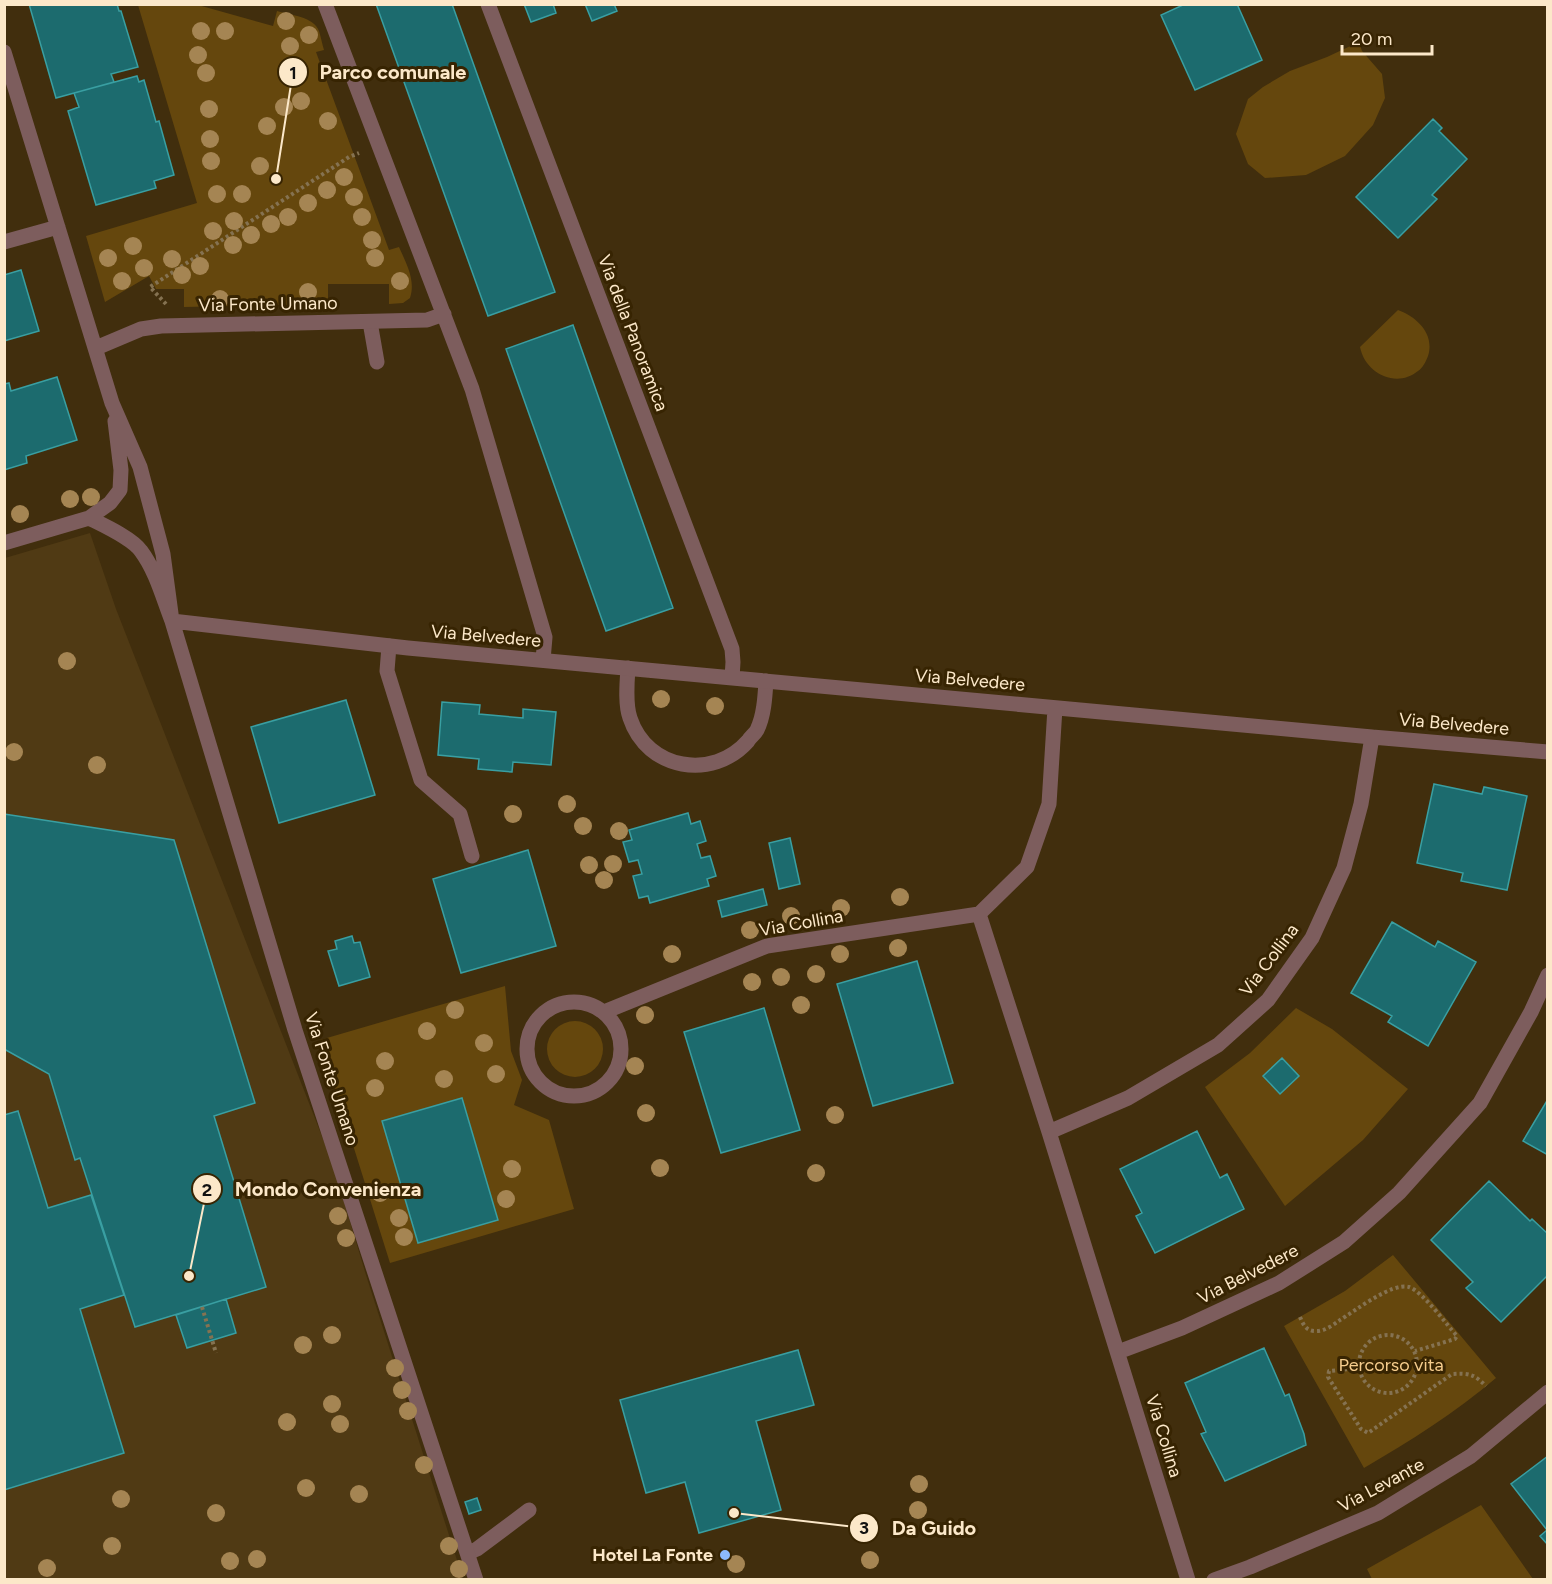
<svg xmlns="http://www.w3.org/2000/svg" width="1552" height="1584" viewBox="0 0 1552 1584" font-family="Figtree,sans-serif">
  <rect width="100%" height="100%" fill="#412e0d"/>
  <path fill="#503a14" d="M90 533 116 609 332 1162 366 1275 463 1579 5 1580V558Z"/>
  <path fill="#65470d" d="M138 5H198L273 26 277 11C291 15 314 17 319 31 321 37 322 44 324 50L316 52 389 250 399 247C406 263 416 280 410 298L403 303 389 304V284H328V304L184 307V289H156L149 276 105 302 86 236 197 203Z
    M1359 42 1362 51 1382 74 1385 98 1373 125 1345 156 1306 175 1265 178 1248 164 1236 134 1248 99 1263 87 1290 71 1327 57Z
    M1398 310C1417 317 1435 334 1428 356 1426 361 1423 368 1418 371 1396 389 1365 373 1360 347Z
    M505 986 511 1051 522 1080 514 1105 549 1120 574 1209 390 1263 320 1040Z
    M1296 1008 1332 1029 1408 1089 1363 1140 1285 1206 1205 1087 1250 1053Z
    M547 1049a28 28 0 1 1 56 0a28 28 0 1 1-56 0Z
    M1393 1255 1496 1378C1455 1413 1410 1441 1364 1468L1284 1326 1345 1291Z
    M1481 1505 1533 1579H1372L1367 1569Z"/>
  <path fill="#1c6b6e" stroke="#399fa2" stroke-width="1.5" d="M29 4H117L119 11H121L138 67 111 74 114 82 56 98Z
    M376 4H452L555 292 488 316Z
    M524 4H553L556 13 531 22Z
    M585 4H614L617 11 592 21Z
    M1185 4H1237L1262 60 1195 90 1161 15Z
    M137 76 139 82 144 80 156 122 159 121 174 175 154 181 156 188 96 205 68 111 79 107 74 93Z
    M1433 119 1442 128 1439 131 1467 159 1432 195 1437 199 1398 238 1356 197Z
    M21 270 39 331 4 341V275Z
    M573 325 673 608 606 631 506 349Z
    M57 377 77 440 26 456 27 463 4 470V384L9 383 11 391Z
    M346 700 375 795 279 823 251 727Z
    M442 702 480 705 479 714 523 718V709L556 712 551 765 513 762 512 772 478 769 479 759 438 755Z
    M1434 784 1482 794 1484 787 1527 796 1507 890 1461 881 1463 873 1417 863Z
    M688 813 691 824 700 821 706 841 697 844 701 858 710 856 716 876 707 879 709 886 650 903 648 896 639 898 633 876 642 874 638 860 629 862 623 842 632 840 629 830Z
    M4 814 174 840 255 1103 214 1116 266 1287 135 1327 80 1158 75 1160 49 1074 4 1049Z
    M790 838 800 884 779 889 769 843Z
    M528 850 556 946 461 973 433 879Z
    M763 889 767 905 722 917 718 901Z
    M1392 922 1435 947 1438 941 1476 962 1428 1046 1388 1022 1392 1016 1351 993Z
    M352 936 354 943 360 942 370 977 339 986 328 951 337 949 335 941Z
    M917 961 953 1083 873 1106 837 984Z
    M764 1008 800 1130 721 1153 684 1032Z
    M1282 1058 1299 1076 1280 1094 1263 1076Z
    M462 1098 498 1220 418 1243 382 1121Z
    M1548 1099V1155L1523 1141Z
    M18 1111 48 1208 91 1195 124 1295 80 1309 124 1453 4 1490V1115Z
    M1197 1131 1220 1178 1227 1174 1244 1209 1155 1253 1136 1216 1142 1213 1120 1169Z
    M1489 1181 1530 1221 1532 1219 1548 1234V1275L1501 1322 1466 1288 1473 1282 1431 1240Z
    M226 1299 236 1333 187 1348 176 1315Z
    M1264 1348 1285 1396 1289 1394 1304 1434 1306 1445 1225 1481 1201 1434 1206 1432 1185 1383Z
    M798 1350 814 1405 756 1421 781 1510 699 1533 685 1482 646 1493 620 1400Z
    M1548 1456V1545L1540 1536 1547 1530 1511 1484Z
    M477 1498 481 1510 469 1514 465 1502Z"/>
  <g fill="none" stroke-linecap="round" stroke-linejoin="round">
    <path stroke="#857251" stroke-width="4" stroke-dasharray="3 3" stroke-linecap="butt" d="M166 304 150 287 349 157 359 153
      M202 1307 216 1353
      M1300 1317C1303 1324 1306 1331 1315 1331 1324 1332 1333 1325 1340 1320 1355 1311 1392 1282 1409 1287 1422 1291 1447 1325 1457 1336L1455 1339 1415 1351
      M1359 1364a29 29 0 1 1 58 0a29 29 0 1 1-58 0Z
      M1359 1368 1329 1371 1328 1377 1361 1429 1368 1433 1452 1374C1469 1373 1474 1374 1486 1386"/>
    <path stroke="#7d5d5d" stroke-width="15" d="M370 322 377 362
      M389 646 387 671 421 780 460 814 472 856
      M628 668C627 683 625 704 630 718 647 770 713 781 748 741 750 737 755 734 757 730 764 716 765 697 766 681
      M468 1553 477 1549 529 1510"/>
    <path stroke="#7d5d5d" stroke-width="15" d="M325 4 472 389 545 637 543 660
      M488 4 732 649 733 662 732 678
      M4 52 112 403 140 467 163 554 172 621 295 1030 476 1580
      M4 242 58 227
      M96 348 141 329 161 326 427 320 444 314
      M89 518C103 525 132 538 141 551 156 571 163 598 172 621L408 648 1372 737 1548 752
      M4 543 89 518 110 503 120 490 121 470 115 421
      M979 914 1049 1132 1188 1580
      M527 1049a47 47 0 1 1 94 0a47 47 0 1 1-94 0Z
      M604 1012 767 946 979 914 1027 867 1049 804 1055 708
      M1049 1132 1128 1098 1218 1045 1268 1000 1312 938 1344 868 1361 804 1372 737
      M1118 1352 1182 1328 1279 1283 1344 1242 1399 1193 1480 1103 1531 1012 1548 975
      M1214 1580 1250 1567 1378 1513 1471 1456 1548 1392"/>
  </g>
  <g fill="#a58553">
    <circle cx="286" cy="21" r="9"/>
    <circle cx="201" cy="31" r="9"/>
    <circle cx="225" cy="31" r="9"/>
    <circle cx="309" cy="35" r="9"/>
    <circle cx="290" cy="46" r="9"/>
    <circle cx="198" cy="55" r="9"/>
    <circle cx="206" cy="73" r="9"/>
    <circle cx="294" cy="74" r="9"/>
    <circle cx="301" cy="101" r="9"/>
    <circle cx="284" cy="107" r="9"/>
    <circle cx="209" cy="109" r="9"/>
    <circle cx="328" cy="121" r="9"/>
    <circle cx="267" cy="126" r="9"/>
    <circle cx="210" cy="139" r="9"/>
    <circle cx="211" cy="161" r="9"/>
    <circle cx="260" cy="166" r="9"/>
    <circle cx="344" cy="177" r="9"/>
    <circle cx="327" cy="190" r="9"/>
    <circle cx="217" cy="194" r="9"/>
    <circle cx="242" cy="194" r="9"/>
    <circle cx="354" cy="197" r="9"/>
    <circle cx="308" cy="203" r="9"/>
    <circle cx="288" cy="217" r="9"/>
    <circle cx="362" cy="217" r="9"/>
    <circle cx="234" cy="221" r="9"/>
    <circle cx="271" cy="224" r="9"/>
    <circle cx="213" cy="231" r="9"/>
    <circle cx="251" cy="235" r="9"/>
    <circle cx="372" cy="240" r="9"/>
    <circle cx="233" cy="245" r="9"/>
    <circle cx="133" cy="246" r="9"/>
    <circle cx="108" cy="258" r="9"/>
    <circle cx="375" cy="258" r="9"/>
    <circle cx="172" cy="259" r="9"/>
    <circle cx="200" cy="266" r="9"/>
    <circle cx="144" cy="268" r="9"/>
    <circle cx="182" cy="275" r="9"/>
    <circle cx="122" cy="281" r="9"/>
    <circle cx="400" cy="281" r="9"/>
    <circle cx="308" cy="292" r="9"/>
    <circle cx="220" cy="299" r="9"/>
    <circle cx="91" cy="497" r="9"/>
    <circle cx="70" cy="499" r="9"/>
    <circle cx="20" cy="514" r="9"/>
    <circle cx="67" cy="661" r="9"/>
    <circle cx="661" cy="699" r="9"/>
    <circle cx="715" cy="706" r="9"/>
    <circle cx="14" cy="752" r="9"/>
    <circle cx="97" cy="765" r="9"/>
    <circle cx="567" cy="804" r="9"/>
    <circle cx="513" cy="814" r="9"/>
    <circle cx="583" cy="826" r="9"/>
    <circle cx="619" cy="831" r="9"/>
    <circle cx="613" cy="864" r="9"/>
    <circle cx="589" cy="865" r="9"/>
    <circle cx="604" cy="880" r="9"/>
    <circle cx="900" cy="897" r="9"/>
    <circle cx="841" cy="908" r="9"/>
    <circle cx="791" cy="916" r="9"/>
    <circle cx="750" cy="930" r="9"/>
    <circle cx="898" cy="948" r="9"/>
    <circle cx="672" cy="954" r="9"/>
    <circle cx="840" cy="954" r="9"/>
    <circle cx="816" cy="974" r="9"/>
    <circle cx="781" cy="977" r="9"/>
    <circle cx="752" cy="982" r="9"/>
    <circle cx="801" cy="1005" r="9"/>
    <circle cx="455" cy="1010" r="9"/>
    <circle cx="645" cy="1015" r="9"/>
    <circle cx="427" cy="1031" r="9"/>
    <circle cx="484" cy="1043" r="9"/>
    <circle cx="385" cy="1061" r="9"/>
    <circle cx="635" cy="1066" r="9"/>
    <circle cx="496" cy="1074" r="9"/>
    <circle cx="444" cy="1079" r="9"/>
    <circle cx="375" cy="1088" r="9"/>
    <circle cx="646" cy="1113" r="9"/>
    <circle cx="835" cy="1115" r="9"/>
    <circle cx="660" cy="1168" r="9"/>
    <circle cx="512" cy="1169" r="9"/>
    <circle cx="816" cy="1173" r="9"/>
    <circle cx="380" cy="1193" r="9"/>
    <circle cx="506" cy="1199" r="9"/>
    <circle cx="338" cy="1216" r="9"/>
    <circle cx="399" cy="1218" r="9"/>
    <circle cx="404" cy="1237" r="9"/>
    <circle cx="346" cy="1238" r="9"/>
    <circle cx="332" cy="1335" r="9"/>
    <circle cx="303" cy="1345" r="9"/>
    <circle cx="395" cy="1368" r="9"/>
    <circle cx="402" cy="1390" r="9"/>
    <circle cx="332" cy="1404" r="9"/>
    <circle cx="408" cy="1411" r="9"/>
    <circle cx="287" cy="1422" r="9"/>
    <circle cx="340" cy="1424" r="9"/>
    <circle cx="424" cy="1465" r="9"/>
    <circle cx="919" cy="1484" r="9"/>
    <circle cx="306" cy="1488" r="9"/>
    <circle cx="359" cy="1494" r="9"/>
    <circle cx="121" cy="1499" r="9"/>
    <circle cx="918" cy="1510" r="9"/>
    <circle cx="216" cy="1513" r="9"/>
    <circle cx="112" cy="1546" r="9"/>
    <circle cx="449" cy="1546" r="9"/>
    <circle cx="257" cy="1559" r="9"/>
    <circle cx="870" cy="1560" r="9"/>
    <circle cx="230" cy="1561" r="9"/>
    <circle cx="736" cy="1564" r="9"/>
    <circle cx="47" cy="1568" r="9"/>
    <circle cx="459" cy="1569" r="9"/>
  </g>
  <circle fill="#8cb9fc" stroke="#372402" stroke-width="2" cx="725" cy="1555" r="6"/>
  <g text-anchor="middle" stroke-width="6" stroke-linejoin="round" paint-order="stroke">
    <g font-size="18" fill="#fce8c9" stroke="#372402">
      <text transform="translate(268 304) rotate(-1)" y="6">Via Fonte Umano</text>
      <text transform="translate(633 333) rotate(69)" y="6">Via della Panoramica</text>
      <text transform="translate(486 636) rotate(5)" y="6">Via Belvedere</text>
      <text transform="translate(970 680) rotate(5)" y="6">Via Belvedere</text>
      <text transform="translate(1454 724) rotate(5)" y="6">Via Belvedere</text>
      <text transform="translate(801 923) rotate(-10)" y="6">Via Collina</text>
      <text transform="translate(1269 960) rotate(-53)" y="6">Via Collina</text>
      <text transform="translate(332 1079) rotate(72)" y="6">Via Fonte Umano</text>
      <text transform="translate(1248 1274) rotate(-27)" y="6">Via Belvedere</text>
      <text transform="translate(1164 1436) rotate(73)" y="6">Via Collina</text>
      <text transform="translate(1381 1485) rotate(-28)" y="6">Via Levante</text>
    </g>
    <g font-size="18" fill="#f6cd8d" stroke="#372402">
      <text x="1391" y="1371">Percorso vita</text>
    </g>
    <g font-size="18" font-weight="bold" fill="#fce8c9" stroke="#372402" text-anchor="end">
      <text x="713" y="1561">Hotel La Fonte</text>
    </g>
  </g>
  <path fill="none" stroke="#fce8c9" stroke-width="2" d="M276 179L293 72M189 1276L207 1189M734 1513L864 1528"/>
  <g fill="#fce8c9" stroke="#372402" stroke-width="2">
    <circle cx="276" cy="179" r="6"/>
    <circle cx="189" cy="1276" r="6"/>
    <circle cx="734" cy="1513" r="6"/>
    <circle cx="293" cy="72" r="15"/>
    <circle cx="207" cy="1189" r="15"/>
    <circle cx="864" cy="1528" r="15"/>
  </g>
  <g font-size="18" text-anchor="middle" font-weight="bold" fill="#111">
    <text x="293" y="79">1</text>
    <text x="207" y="1196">2</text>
    <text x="864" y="1534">3</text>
  </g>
  <g font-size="20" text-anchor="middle" font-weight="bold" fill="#fce8c9" stroke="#372402" stroke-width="6" stroke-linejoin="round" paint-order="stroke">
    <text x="393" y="79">Parco comunale</text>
    <text x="328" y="1196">Mondo Convenienza</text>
    <text x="934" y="1535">Da Guido</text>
  </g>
  <rect width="1552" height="1584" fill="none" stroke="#fce8c9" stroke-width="12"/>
  <path d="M1342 45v9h90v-9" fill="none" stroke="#fce8c9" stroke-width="3"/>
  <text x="1351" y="45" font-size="18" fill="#fce8c9" stroke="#372402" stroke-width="4.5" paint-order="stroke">20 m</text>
</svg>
